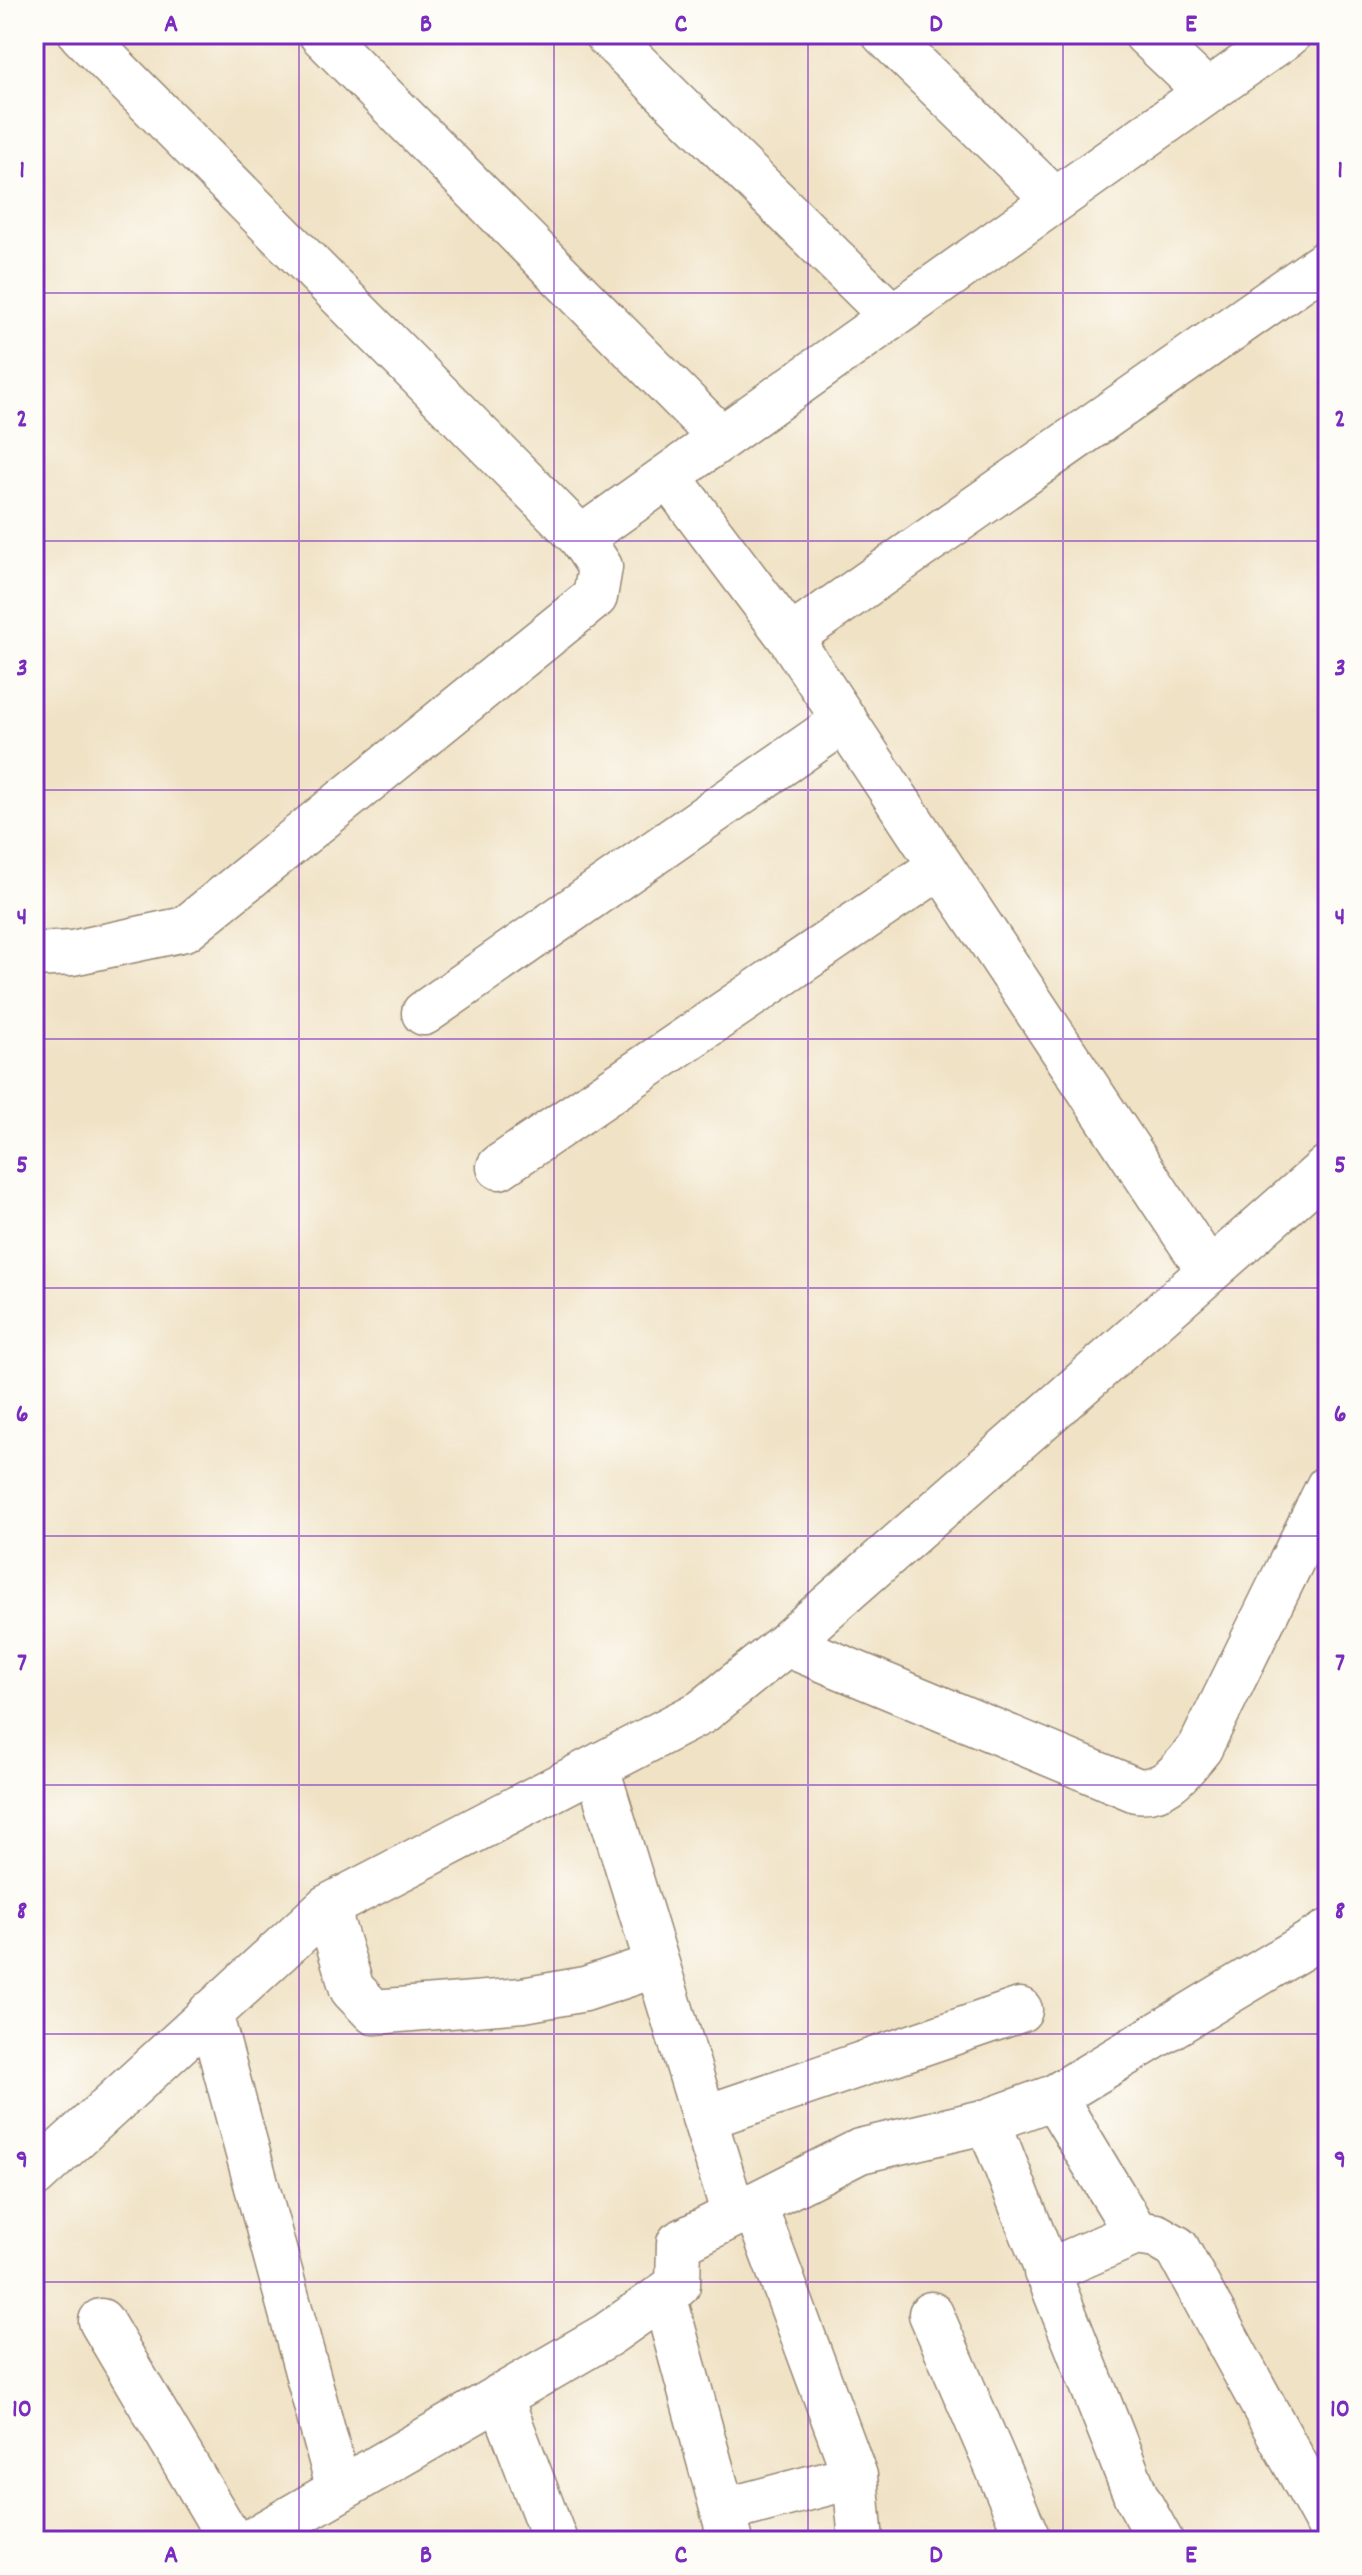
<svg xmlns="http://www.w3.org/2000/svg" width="1362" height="2575" viewBox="0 0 1362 2575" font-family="Dekko,sans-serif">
  <rect width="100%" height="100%" fill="#fdfcf7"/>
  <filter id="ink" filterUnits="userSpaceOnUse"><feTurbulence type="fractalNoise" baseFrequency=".0125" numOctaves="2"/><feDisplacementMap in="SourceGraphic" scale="16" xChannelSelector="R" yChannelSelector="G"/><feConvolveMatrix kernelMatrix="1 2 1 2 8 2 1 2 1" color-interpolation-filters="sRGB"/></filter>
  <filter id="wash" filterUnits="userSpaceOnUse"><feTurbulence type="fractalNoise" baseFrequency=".006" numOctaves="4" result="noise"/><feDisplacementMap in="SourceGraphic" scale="32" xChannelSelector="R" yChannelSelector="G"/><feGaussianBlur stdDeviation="1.8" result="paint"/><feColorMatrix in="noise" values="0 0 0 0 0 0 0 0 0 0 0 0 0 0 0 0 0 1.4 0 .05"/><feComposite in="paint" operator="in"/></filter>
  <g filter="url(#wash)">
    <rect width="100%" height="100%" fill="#f0e2c5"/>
  </g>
  <g filter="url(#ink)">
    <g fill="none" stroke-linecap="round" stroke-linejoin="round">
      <g stroke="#968672" stroke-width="47">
        <path id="minor" d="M81 34 581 538 1289 34
          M321 34 721 438
          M606 34 892 316
          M884 34 1055 200
          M1146 34 1207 92
          M668 476 790 638 1209 1271
          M790 638 1328 261
          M34 955 72 953 185 929 595 597 600 567 581 538
          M424 1013 845 720
          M499 1167 941 866
          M786 1644 1136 1790C1167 1794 1182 1769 1200 1748L1328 1487
          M597 1768 734 2215
          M327 1907 352 1989 374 2012 523 2000 585 1989 657 1965
          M210 2013 339 2490
          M704 2118 1020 2010
          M988 2121 1136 2496 1161 2541
          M34 2176 327 1907 702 1712 786 1644 1328 1167
          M754 2204 855 2476 861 2541
          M1136 2233 1156 2236 1177 2248 1328 2524
          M1046 2272 1136 2233 1054 2097
          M664 2295 731 2541
          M931 2314 1029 2541
          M101 2321 231 2541
          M500 2396 555 2541
          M723 2511 855 2476
          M251 2541 607 2335 678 2285 679 2243 860 2151 988 2121 1054 2097 1328 1932"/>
      </g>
      <use href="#minor" stroke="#fff" stroke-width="44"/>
    </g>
  </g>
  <path fill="none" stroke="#7b2cbf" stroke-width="2" stroke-opacity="0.55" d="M299 34V2541M554 34V2541M808 34V2541M1063 34V2541M34 293H1328M34 541H1328M34 790H1328M34 1039H1328M34 1288H1328M34 1536H1328M34 1785H1328M34 2034H1328M34 2282H1328"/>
  <rect width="1362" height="2575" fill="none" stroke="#fdfcf7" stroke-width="88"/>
  <rect x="44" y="44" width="1274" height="2487" fill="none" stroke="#7b2cbf" stroke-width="3"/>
  <g font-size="26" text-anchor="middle" font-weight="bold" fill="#7b2cbf">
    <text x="171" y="31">A</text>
    <text x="426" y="31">B</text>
    <text x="681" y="31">C</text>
    <text x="936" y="31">D</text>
    <text x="1191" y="31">E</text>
    <text x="22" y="177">1</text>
    <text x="1340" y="177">1</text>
    <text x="22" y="426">2</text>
    <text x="1340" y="426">2</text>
    <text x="22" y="675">3</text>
    <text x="1340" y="675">3</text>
    <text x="22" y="924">4</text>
    <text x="1340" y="924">4</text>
    <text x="22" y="1172">5</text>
    <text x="1340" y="1172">5</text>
    <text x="22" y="1421">6</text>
    <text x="1340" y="1421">6</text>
    <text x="22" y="1670">7</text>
    <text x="1340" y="1670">7</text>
    <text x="22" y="1918">8</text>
    <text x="1340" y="1918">8</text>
    <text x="22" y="2167">9</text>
    <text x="1340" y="2167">9</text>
    <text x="22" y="2416">10</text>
    <text x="1340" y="2416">10</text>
    <text x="171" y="2562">A</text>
    <text x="426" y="2562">B</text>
    <text x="681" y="2562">C</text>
    <text x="936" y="2562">D</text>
    <text x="1191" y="2562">E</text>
  </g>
</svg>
